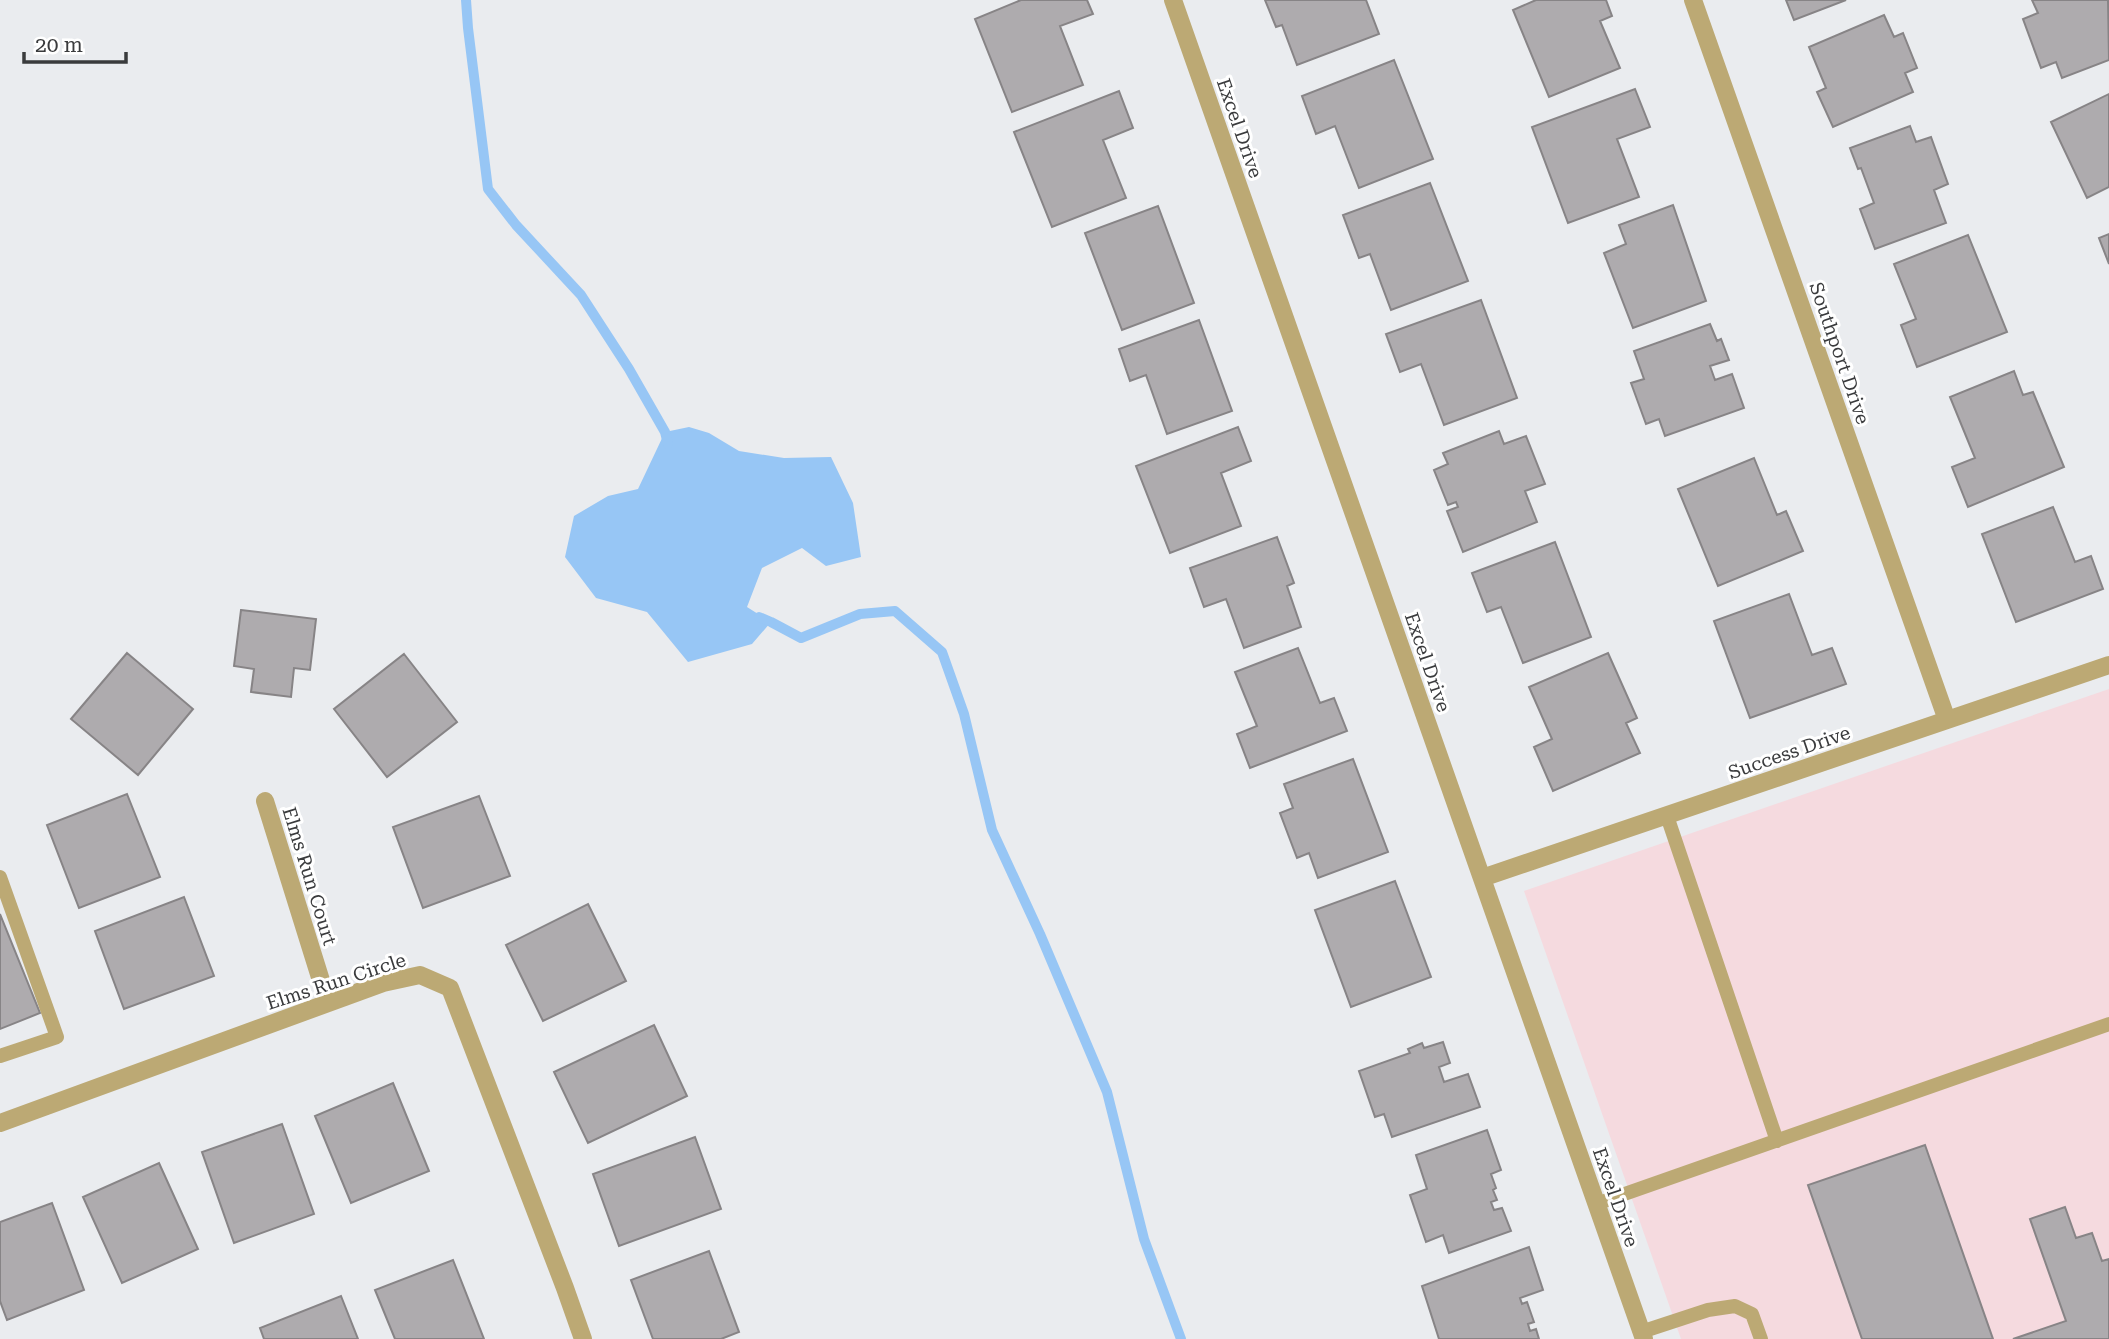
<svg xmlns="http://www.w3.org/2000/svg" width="2109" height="1339" viewBox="0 0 2109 1339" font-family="'Roboto Serif',serif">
  <rect width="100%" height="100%" fill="#eaecef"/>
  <path fill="#f5dadf" d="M2109 689V1339H1681L1524 891Z"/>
  <path fill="#97c6f5" d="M689 427 709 433 739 451 784 458 831 457 853 503 861 557 826 566 802 548 762 568 747 607 771 622 752 644 688 662 647 612 596 598 565 557 574 516 608 496 638 489 665 432Z"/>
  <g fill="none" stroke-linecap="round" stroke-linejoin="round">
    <path stroke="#97c6f5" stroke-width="10" d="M466 0 468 28 488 189 516 225 581 295 629 369 665 432 668 444
      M759 617 771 622 801 638 860 614 895 611 942 652 964 714 992 830 1040 934 1107 1092 1144 1239 1181 1339"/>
  </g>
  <path fill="#aeabae" stroke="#878486" stroke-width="2" d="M1021 0H1087L1093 14 1060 26 1083 85 1012 112 975 19Z
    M1265 0H1366L1379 34 1297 65 1282 25 1276 27Z
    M1536 0H1606L1612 16 1600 21 1620 68 1549 97 1513 10Z
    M1786 0H1846L1794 20Z
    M2032 0H2108L2109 60 2062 78 2056 62 2041 68 2023 19 2038 13Z
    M1884 15 1894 37 1903 33 1917 68 1905 73 1913 92 1833 127 1817 92 1826 88 1809 47Z
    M1394 60 1433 159 1359 188 1335 126 1316 134 1302 96Z
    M1635 89 1650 127 1617 139 1639 197 1568 223 1532 127Z
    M1119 91 1133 128 1103 140 1126 198 1052 227 1014 132Z
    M2109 94V187L2087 198 2051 122Z
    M1910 126 1916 142 1931 137 1948 184 1934 190 1946 223 1875 249 1860 209 1874 203 1861 168 1858 169 1850 148Z
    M1430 183 1468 281 1391 310 1370 254 1359 258 1343 215Z
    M1673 205 1706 301 1633 328 1604 253 1626 244 1619 225Z
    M1158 206 1194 303 1122 330 1085 233Z
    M2109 234V264L2099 238Z
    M1968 235 2007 332 1917 367 1901 325 1916 319 1894 264Z
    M1481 300 1517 398 1444 425 1421 364 1400 372 1386 334Z
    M1199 320 1232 411 1167 434 1146 375 1130 381 1119 349Z
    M1710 324 1717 341 1721 339 1729 360 1710 366 1715 380 1732 374 1744 408 1665 436 1659 419 1646 424 1631 383 1644 379 1634 351Z
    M2014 371 2023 395 2033 392 2064 467 1968 507 1952 467 1975 458 1950 397Z
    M1238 427 1251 461 1221 473 1241 526 1170 553 1136 466Z
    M1499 431 1504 444 1526 436 1545 484 1525 491 1537 522 1463 552 1447 511 1458 507 1456 502 1448 505 1434 470 1448 464 1443 453Z
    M1754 458 1777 515 1786 511 1803 551 1718 586 1678 489Z
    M2053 507 2075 562 2091 556 2103 589 2016 622 1982 534Z
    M1277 537 1294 583 1287 586 1301 627 1244 648 1226 599 1204 607 1190 568Z
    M1555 542 1591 637 1523 663 1501 607 1487 612 1472 573Z
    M1789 594 1812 655 1832 648 1846 684 1750 718 1714 621Z
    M241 610 316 619 310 670 294 668 291 697 251 692 254 669 234 666Z
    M1298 648 1320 703 1334 698 1347 731 1250 768 1237 734 1257 726 1235 672Z
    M127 653 193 709 138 775 71 719Z
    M1608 653 1637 718 1626 723 1640 753 1553 791 1534 747 1552 739 1529 687Z
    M404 654 457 722 387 777 334 709Z
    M1353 759 1388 852 1318 878 1309 853 1297 858 1280 813 1293 808 1284 784Z
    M127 794 160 877 79 908 47 825Z
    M479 796 510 876 423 908 393 827Z
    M1395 881 1431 977 1351 1007 1315 910Z
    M184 897 214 976 124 1009 95 931Z
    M588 904 626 981 543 1021 506 945Z
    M0 914 40 1013 0 1029Z
    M654 1025 687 1096 588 1143 554 1072Z
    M1443 1042 1450 1063 1439 1067 1444 1082 1468 1074 1480 1107 1392 1137 1384 1114 1375 1117 1359 1071 1410 1053 1408 1049 1422 1043 1424 1048Z
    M393 1083 429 1171 351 1203 315 1116Z
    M282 1124 314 1214 234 1243 202 1152Z
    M1487 1130 1501 1170 1491 1174 1496 1188 1493 1190 1497 1200 1491 1202 1494 1210 1502 1208 1511 1231 1449 1253 1443 1235 1426 1242 1410 1195 1427 1189 1416 1155Z
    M695 1137 721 1209 619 1246 593 1174Z
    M1925 1145 1993 1339H1862L1808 1185Z
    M159 1163 198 1249 122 1283 83 1197Z
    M52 1203 84 1290 7 1320 0 1301V1222Z
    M2065 1207 2076 1238 2092 1233 2102 1261 2109 1259V1339H2013L2066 1321 2030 1219Z
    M1529 1247 1543 1290 1520 1298 1522 1304 1527 1302 1534 1322 1528 1324 1530 1331 1536 1329 1539 1339H1439L1422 1286Z
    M709 1251 739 1332 721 1339H653L631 1280Z
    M453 1260 484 1339H395L375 1290Z
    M341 1296 358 1339H264L260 1328Z"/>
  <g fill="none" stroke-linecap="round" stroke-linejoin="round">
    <path stroke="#bca974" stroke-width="14" d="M1667 816 1777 1141
      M0 877 57 1037 0 1056
      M1596 1204 2109 1024
      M1641 1332 1708 1310 1735 1306 1752 1314 1761 1339"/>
    <path stroke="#bca974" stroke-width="18" d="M1173 0 1644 1339
      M1693 0 1947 720
      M265 801 328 1003
      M1482 878 2109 665
      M0 1123 383 983 420 975 450 988 565 1288 583 1339"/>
  </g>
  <g text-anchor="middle" stroke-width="6" stroke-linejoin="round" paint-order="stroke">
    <g font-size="19" fill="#3a3b3d" stroke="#fff">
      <text transform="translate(1240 128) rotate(71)" y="7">Excel Drive</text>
      <text transform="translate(1840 353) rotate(71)" y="7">Southport Drive</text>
      <text transform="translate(1428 662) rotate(71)" y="7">Excel Drive</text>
      <text transform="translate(1789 752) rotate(-19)" y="7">Success Drive</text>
      <text transform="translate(310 876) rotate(73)" y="7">Elms Run Court</text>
      <text transform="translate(336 981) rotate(-18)" y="7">Elms Run Circle</text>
      <text transform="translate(1616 1197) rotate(71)" y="7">Excel Drive</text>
    </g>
  </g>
  <path d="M24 52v10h102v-10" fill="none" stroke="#3a3b3d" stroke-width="3.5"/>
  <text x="35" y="52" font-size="21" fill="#3a3b3d" stroke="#ffffff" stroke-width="5" paint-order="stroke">20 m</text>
</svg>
